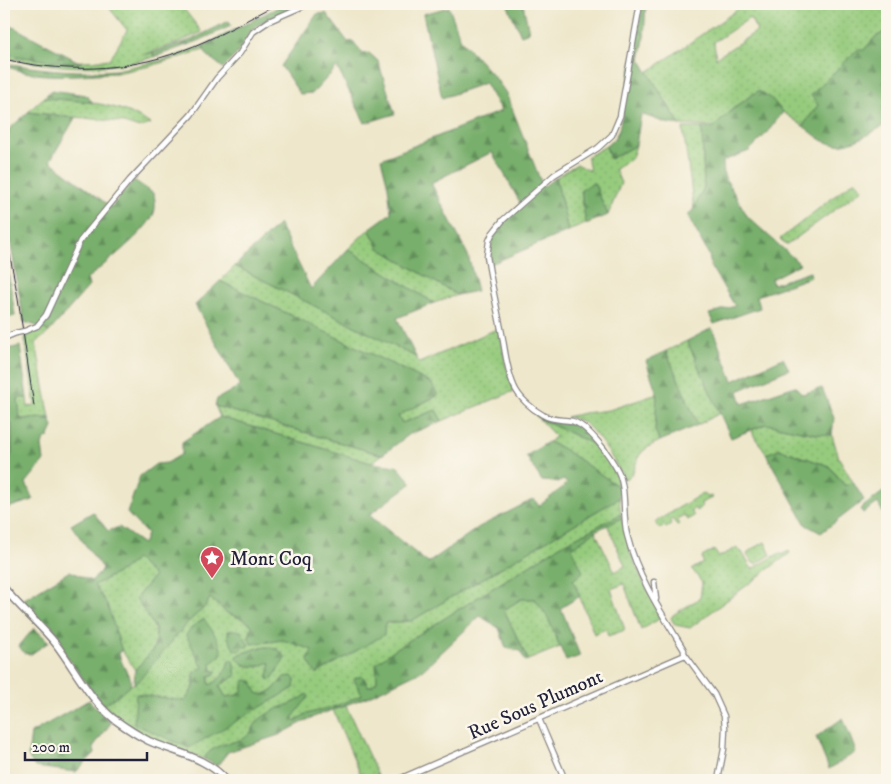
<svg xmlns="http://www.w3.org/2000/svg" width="891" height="784" viewBox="0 0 891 784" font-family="'IM FELL DW Pica',serif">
  <defs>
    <pattern id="grass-dots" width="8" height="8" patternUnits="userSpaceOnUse" patternTransform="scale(1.25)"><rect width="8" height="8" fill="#96cb7d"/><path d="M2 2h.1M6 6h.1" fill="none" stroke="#81ae6d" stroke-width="1.8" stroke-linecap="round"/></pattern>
    <pattern id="forest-firs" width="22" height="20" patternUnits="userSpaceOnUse" patternTransform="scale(1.25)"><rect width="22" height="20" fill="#78af6c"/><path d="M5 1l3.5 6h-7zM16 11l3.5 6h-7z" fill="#628e5a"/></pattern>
  </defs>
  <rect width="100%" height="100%" fill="#fbf7ec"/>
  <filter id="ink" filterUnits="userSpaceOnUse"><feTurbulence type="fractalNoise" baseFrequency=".02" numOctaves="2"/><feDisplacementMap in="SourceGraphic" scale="10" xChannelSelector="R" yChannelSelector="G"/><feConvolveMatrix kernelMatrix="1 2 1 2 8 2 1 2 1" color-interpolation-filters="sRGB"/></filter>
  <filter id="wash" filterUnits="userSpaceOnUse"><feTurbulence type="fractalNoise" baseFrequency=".0096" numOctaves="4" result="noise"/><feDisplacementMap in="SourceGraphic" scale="20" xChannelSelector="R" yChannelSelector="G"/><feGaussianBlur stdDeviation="1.12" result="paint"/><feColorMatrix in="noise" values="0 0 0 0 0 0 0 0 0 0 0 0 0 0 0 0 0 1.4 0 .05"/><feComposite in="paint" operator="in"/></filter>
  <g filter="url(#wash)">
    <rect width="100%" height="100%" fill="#eee7cb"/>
    <path fill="url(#grass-dots)" stroke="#5c765c" fill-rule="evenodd" d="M106 4H180L202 32 175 44 142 55 153 53 154 57C105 72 52 68 4 57V54C43 60 70 64 110 59L127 30Z
      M743 4H887V31L875 37 864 50 811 95 818 105 803 126 783 112 765 94 758 91 732 109 726 118 715 127 680 125 648 72 744 5ZM750 18 757 31 716 58 714 42Z
      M203 46 204 50 150 66 116 73V70L167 59Z
      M43 98C80 101 119 102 150 124L139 128 121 122 28 112Z
      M683 128H702L704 187 694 209Z
      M636 145 632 158 615 169 621 183 608 215 594 183 581 190 586 224 568 231 556 177 577 164 590 171 587 157 606 146 610 159Z
      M855 180 863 189 787 245 780 239Z
      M369 229 379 248 457 295 434 303 348 249Z
      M235 266 416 357 419 363 499 328 506 366 514 391 442 421 436 410 402 423 398 415 437 396 431 383 220 281Z
      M40 327 49 332 36 343 50 418 20 419 18 398H27L28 407 35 405 24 333 34 331Z
      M687 341 720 413 698 425 666 351Z
      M657 394 655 430 660 441C654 444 647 447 642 452 634 461 637 473 626 479L623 478C617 464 594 427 581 421 576 419 571 418 566 417L584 413 609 410Z
      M215 406 382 455 371 463 220 417Z
      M538 418 591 443 606 460H607L615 472 619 487 562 448 548 442 556 437Z
      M12 422V455L10 458 4 459V424Z
      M766 424 816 434 832 435 839 458 853 482 846 486 829 466 779 449 766 454C762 443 755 443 752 430Z
      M703 493 708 497 711 496 712 498 701 503 702 507 696 511 695 508 691 511 694 516 687 520 684 515 677 519 680 524 677 525 672 519 670 521 671 525 666 528 664 526 660 529 655 522Z
      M619 498 621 514 560 546 394 650 377 663V681L372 686H368L364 678 354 680 363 695 333 707 307 714 294 721 293 717 307 694C294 706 273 707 259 720 253 726 253 733 244 738 231 745 212 743 204 759 168 745 131 734 104 705L134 683H136L188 622 205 607 210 598 227 613 243 619 252 625 249 638 252 644 283 640 313 650 385 623 411 621ZM266 647 286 657 267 677 271 667 269 662 259 667 244 665 238 655 255 649ZM221 655 211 663 212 671H216L215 674 209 676V683L211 685C222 678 226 673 229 660H233L236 676 219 685 226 697 237 695 243 691 244 680 257 693 263 695 273 690 284 677 295 680 294 688 189 747 137 694 185 701 194 686 193 676Z
      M622 518 631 555 661 618 641 630 624 584 611 589 625 630 608 636 606 629 594 634 573 580 572 548 595 531 615 572 625 566 607 524Z
      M765 542 771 555 756 564 753 563 747 555 749 551Z
      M736 548 742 552 752 569 780 553 781 555 789 551 790 553 690 628 675 625 671 618 673 615 700 598 702 583 692 569 703 563 702 557 714 550 719 557Z
      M136 559 154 576 136 598C145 612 163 632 153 649 148 656 141 663 135 670L122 651 94 585 123 570Z
      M521 599H535L547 616 560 647 528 660 504 610Z
      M346 706 380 780H363L333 710Z"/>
    <path fill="url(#forest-firs)" stroke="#4d6854" d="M284 4H298L259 24 253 29 237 54 223 68 206 54 203 46Z
      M507 4H523L529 32 521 35Z
      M643 4H646L644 39 640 59 680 125 666 123 641 114 636 145 610 159 606 146 614 139 619 130Z
      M449 7 461 40 496 79 506 93 543 187 556 177 568 231 491 264C487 232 501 226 522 206L492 152 431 183 468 255 477 291 457 295 379 248 369 229 391 213 388 186 381 159 501 111 485 83 442 98 423 14Z
      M326 13 348 42 353 41 363 54 369 53 378 61 395 114 365 123 337 67 313 93 300 94 281 66 317 14Z
      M229 21 231 26 198 41 154 57 153 53 191 40Z
      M4 22 81 63 49 61 4 54Z
      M887 31V124C868 134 844 153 822 140 815 136 809 130 803 126L818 105 811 95 857 50H864L875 37Z
      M11 64C47 70 79 73 116 70V73C81 74 44 80 11 68Z
      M52 90 86 95 93 102 43 98Z
      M758 91 771 98 783 112 766 134 749 151 723 161 724 176 748 217 800 264 771 279 773 284 810 272 811 277 757 296 760 308 714 324 709 314 735 306 711 267 709 255 688 216 695 207 704 187 702 128H713C727 114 741 102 758 91Z
      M28 112 75 118 50 161 111 207 134 180 154 194C155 201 156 207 154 213 148 231 103 265 87 279L89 286 49 332 40 327 24 322 11 245 4 219V134Z
      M594 183 608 215 586 224 581 190Z
      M279 224 311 289 348 249 434 303 397 318 416 357 235 266Z
      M4 243 15 316 4 319Z
      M220 281 431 383 438 395 398 416 402 423 436 410 442 421 410 434 382 455 215 406 217 399 240 386 195 305Z
      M712 328 733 381 783 358 789 369 738 391 742 404 795 386 802 394 822 388 834 418 832 435 816 434 766 424 731 438 687 341Z
      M20 346 27 398H18L20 419 50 418 53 427 48 438 44 440 42 445 44 461 26 483 33 500 4 509V459L10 458 12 454V423L4 424 5 368 4 350Z
      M666 351 698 425 660 441 655 431 657 394 646 361Z
      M528 408 540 417 548 420 580 426 593 440 607 460H606L591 443 538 418Z
      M220 417 371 463 397 466 412 483 369 515 428 563 479 527 534 499 539 506 567 484 564 480 559 482 542 481 526 456 548 442 562 448 619 487V498L411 621 385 623 384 635 316 674 308 661 312 650 283 640 251 644 249 638 252 625 243 619 227 613 210 598 205 607 188 622 136 684 134 683 135 670 153 650 156 642 155 628 136 598 154 576 136 559 123 570 94 585 107 604 122 651H119C120 662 126 670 131 680L130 686 104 705 95 696 44 624 21 601 70 571 91 581 98 575 102 568 71 525 93 512 108 531 119 527 143 544 147 534 127 513 140 476 156 464 167 463 182 454V442Z
      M779 449 829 466 845 486 853 482 864 500 821 533 806 525 766 454Z
      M887 489V521L878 503 863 513 860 509Z
      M621 514 622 518 595 531 572 548 583 572 573 580 580 596 561 608 580 656 566 661 547 616 535 599H521L504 610 528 660 525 661 520 651 506 648 499 628 480 616 423 670 367 697 311 718 279 735 228 752 217 766 204 759C212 743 231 745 244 738 253 733 253 726 259 720 273 707 294 706 307 694L309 696 293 717 294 721 307 714 333 707 362 695 354 679 361 676 364 678 368 686H372L377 681 376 663 394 650 560 546Z
      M204 619C210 628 223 643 221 655L211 663 212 671H217L215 674 209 676V683L211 685C222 678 226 672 229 660H233L236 676 219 686 226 697 237 695 242 691 244 680 252 681 257 693 263 695 273 690 284 677 292 676 295 680 294 688 189 748 134 724 136 694 185 701C188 696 192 691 194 687 197 677 189 672 203 668L186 635 193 626Z
      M34 628 49 642 31 654 24 653 19 646Z
      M233 630 241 631 249 645 238 651 234 650 228 637V631Z
      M266 647 277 649 286 657 272 679 269 680C266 674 272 669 269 662 259 668 245 669 237 658L238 655 255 649Z
      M89 700 111 723 93 747 95 753 76 772 35 767 28 756 31 733Z
      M843 718 856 752 829 769 816 737Z"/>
  </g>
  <g filter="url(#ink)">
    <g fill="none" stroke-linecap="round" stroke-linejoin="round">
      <g stroke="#888483" stroke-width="7">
        <path id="minor" d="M640 4 620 116 612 135 598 148 554 175 503 220 492 234 489 241 487 256C491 282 497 308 502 334 505 351 507 371 514 386 519 398 532 409 543 415 552 421 562 419 572 421 589 426 610 456 618 471 627 490 622 514 627 535 637 576 662 614 684 650V653L714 694 724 716 725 728 724 749 718 780
          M25 331 37 326 46 315 80 241 130 180 191 115 217 78 240 53 253 32 269 21 308 4
          M4 338 16 333
          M654 582 656 599
          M539 719 565 780
          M397 780 685 655"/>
      </g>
      <g stroke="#888483" stroke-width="9">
        <path id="secondary" d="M4 588C20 608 40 624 56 644 75 669 89 699 114 719 125 727 137 735 149 741 176 753 207 757 226 780"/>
      </g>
      <use href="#minor" stroke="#fff" stroke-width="4.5"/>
      <use href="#secondary" stroke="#fff" stroke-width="6"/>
      <path stroke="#22223b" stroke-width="1" d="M4 59C62 73 125 72 181 51 215 39 246 20 278 4
        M4 225 18 298 34 406"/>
      <g stroke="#888483" stroke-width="7" stroke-linecap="butt">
        <path id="minor-bridge" d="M16 333 25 331"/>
      </g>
      <use href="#minor-bridge" stroke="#fff" stroke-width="4.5"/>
    </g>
  </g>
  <defs>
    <g id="sight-pin" transform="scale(1.25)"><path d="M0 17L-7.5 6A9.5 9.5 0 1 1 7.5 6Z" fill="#d1495b" stroke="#fbf7ec"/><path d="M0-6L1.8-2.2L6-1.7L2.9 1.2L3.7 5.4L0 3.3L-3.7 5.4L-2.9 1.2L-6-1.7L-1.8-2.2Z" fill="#fff"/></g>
  </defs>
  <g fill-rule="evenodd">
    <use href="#sight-pin" x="212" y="558"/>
  </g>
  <g text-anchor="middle" stroke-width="5" stroke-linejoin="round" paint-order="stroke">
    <g font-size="20" fill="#22223b" stroke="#fbf7ec" text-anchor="start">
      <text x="230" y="565">Mont Coq</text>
    </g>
    <g font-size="20" fill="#22223b" stroke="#fbf7ec">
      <text transform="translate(535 704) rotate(-24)" y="7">Rue Sous Plumont</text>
    </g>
  </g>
  <rect width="891" height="784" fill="none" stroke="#fbf7ec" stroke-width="20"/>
  <path d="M25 752v8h122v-8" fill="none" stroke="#22223b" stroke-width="2.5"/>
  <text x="32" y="752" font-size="15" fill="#22223b" stroke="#fbf7ec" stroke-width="4" paint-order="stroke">200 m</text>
</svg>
